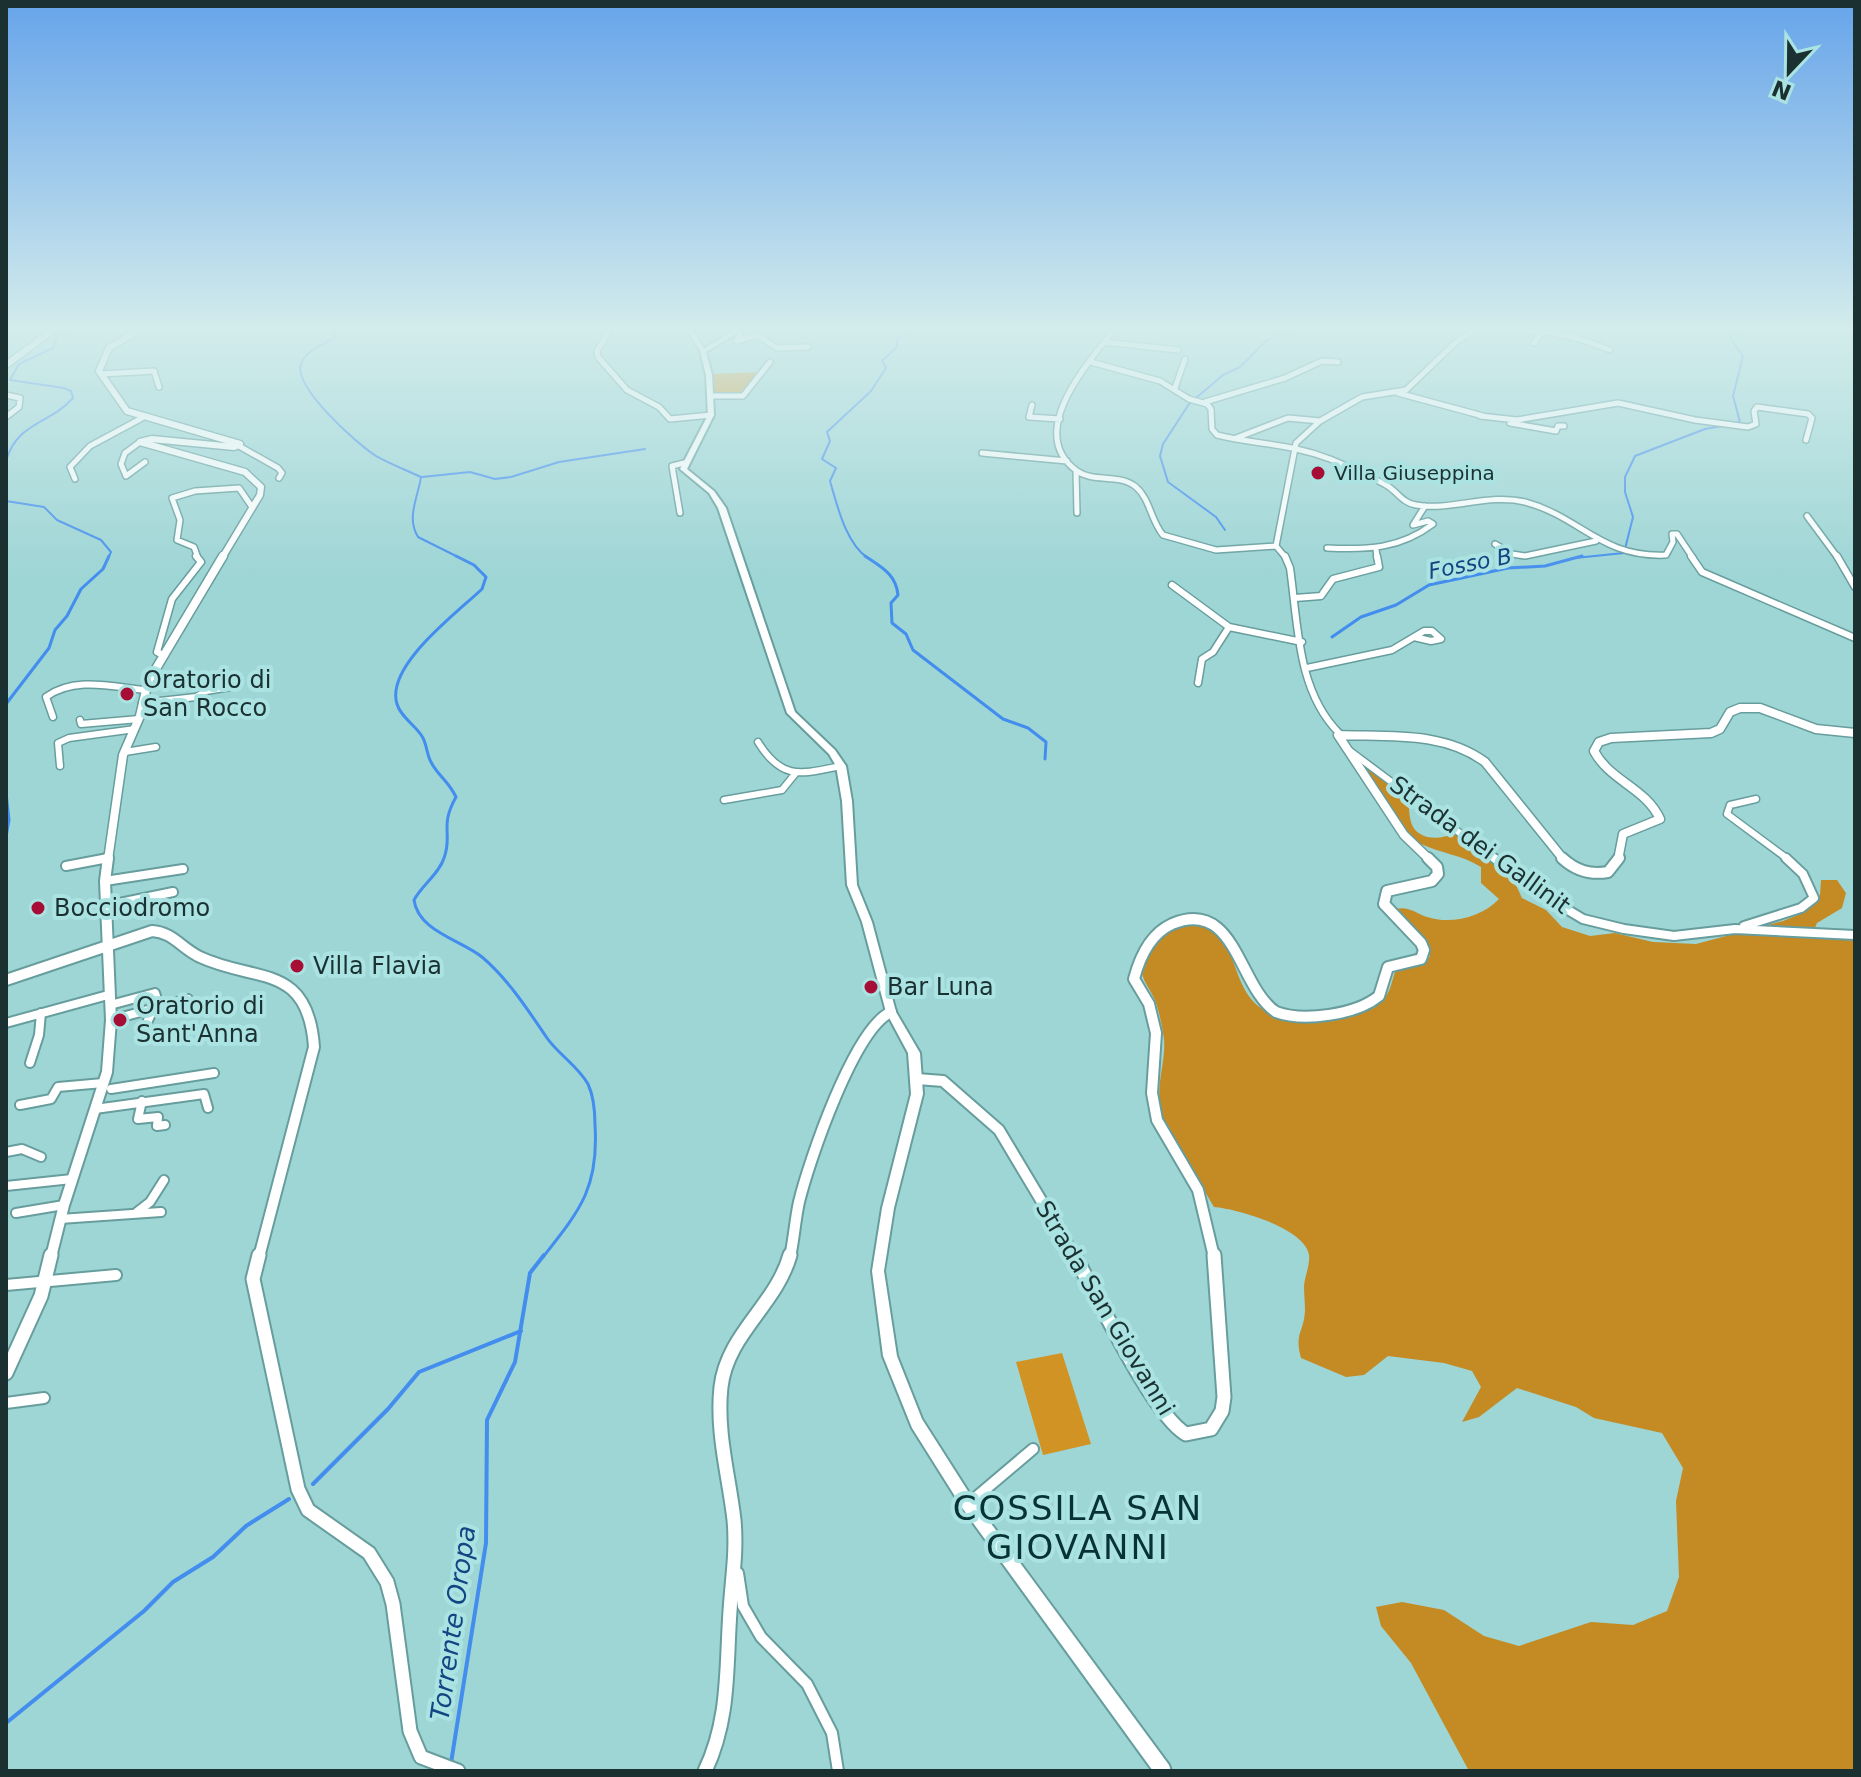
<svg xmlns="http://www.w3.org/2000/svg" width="1861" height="1777" viewBox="0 0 1861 1777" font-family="'DejaVu Sans',sans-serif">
  <rect width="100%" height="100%" fill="#9ed5d5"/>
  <path fill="#d19323" d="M760 372 742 394H714L712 374Z
    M1062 1353 1091 1444 1043 1455 1016 1362Z"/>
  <path fill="#c48a24" d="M1365 766C1377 776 1395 785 1405 798 1411 807 1408 812 1411 822 1416 840 1440 841 1454 833L1514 881 1522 898 1546 910 1562 927 1590 936 1615 933 1653 942 1696 944 1783 921 1800 914 1820 895 1821 880H1837L1846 893 1842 908 1817 923 1814 930 1828 938 1855 941V1771H1469L1411 1663 1381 1626 1376 1607 1402 1602 1444 1610 1484 1636 1519 1646 1591 1622 1633 1625 1667 1611 1679 1577 1676 1501 1683 1468 1662 1433 1594 1418 1576 1407 1517 1388 1479 1417 1462 1422 1481 1387 1472 1371 1444 1363 1388 1356 1364 1375 1346 1377 1301 1358C1294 1333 1304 1332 1305 1311 1305 1302 1304 1294 1304 1286 1305 1276 1310 1265 1309 1255 1305 1228 1237 1209 1214 1207 1198 1178 1169 1142 1161 1111 1155 1086 1166 1063 1164 1039 1162 1026 1159 1009 1154 998 1149 987 1139 977 1142 964 1144 955 1154 946 1159 939 1167 929 1179 925 1191 925 1261 928 1205 1036 1331 1017 1350 1014 1373 1012 1386 996 1392 988 1392 977 1397 968L1426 962 1430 956 1422 936 1396 909C1409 906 1415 913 1427 917 1451 925 1482 917 1499 899L1481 883V867C1462 855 1440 853 1421 844 1400 834 1377 786 1365 766Z"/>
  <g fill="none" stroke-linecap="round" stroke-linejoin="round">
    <path stroke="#438dee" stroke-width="2" d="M335 327 334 338C323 344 305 351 301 364 293 387 357 444 376 456 390 464 406 470 421 477 418 497 406 518 418 537L460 558
      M1733 423 1740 422 1733 396 1743 356 1729 337 1749 327
      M6 461C17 422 49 425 73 398L71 391 64 388 10 380 19 364 53 348 57 337 74 327
      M422 477 470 472 495 479 511 477 559 462 645 449
      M6 501 44 507 57 520 101 540 111 552 108 558
      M1225 530 1216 517 1168 482 1160 456 1163 444 1189 404 1223 375 1240 367 1268 339 1300 327
      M1625 549 1633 517 1625 492V477L1635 456 1705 429 1722 426
      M868 558C846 544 837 505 830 481L836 468 822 459 830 441 827 432 871 391 886 368 882 361 897 347V339L919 327
      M1575 558 1624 553"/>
    <path stroke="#438dee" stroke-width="3" d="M456 556 474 565 486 577 482 589C457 613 385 666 397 704 401 718 417 726 423 738 427 746 427 755 431 762 438 776 448 780 456 797 439 827 453 834 444 858 439 874 422 885 414 900 418 931 461 940 482 957 508 979 528 1010 547 1038 558 1054 578 1066 588 1084 594 1097 595 1111 595 1125 599 1188 580 1210 543 1257
      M865 556C881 567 896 574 898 595L891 603 892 623 906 634 913 650 1003 719 1028 728 1046 742 1045 759
      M1332 637 1361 617 1396 605 1429 585 1508 568 1545 566 1582 556
      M6 704 49 648 55 630 67 616 81 589 103 569 109 556
      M6 793 9 820 6 837"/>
    <path stroke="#438dee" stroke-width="4" d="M313 1484 388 1409 419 1372 521 1331
      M6 1723 144 1611 173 1582 213 1557 246 1526 289 1499
      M451 1763 486 1543 487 1420 515 1362 530 1273 544 1255"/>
    <g stroke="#679d9d" stroke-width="8">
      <path id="minor-far3" d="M611 327 597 351 598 357 627 390 659 407 670 419 711 415
        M688 327 703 351
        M1116 327C1091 360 1023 432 1077 471 1094 483 1119 473 1136 487 1150 499 1151 521 1163 535L1216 550 1276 546
        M1508 327 1539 332
        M736 329 740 334 737 341 757 335 777 348 808 347
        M1104 342 1178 350
        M1534 343 1542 331 1580 339 1610 350
        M1091 362 1160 381 1189 399 1207 404 1211 409 1212 429 1217 435C1259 445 1288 443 1330 459 1349 467 1368 475 1386 485 1397 491 1402 503 1416 505 1452 511 1489 493 1525 502 1581 517 1601 558 1666 555L1673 542 1672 534H1677L1693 558
        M101 374 154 371 159 387
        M1175 388 1185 359
        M1398 393 1483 416
        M6 395 20 398 19 407 6 417
        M711 396H743L770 362
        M1205 402 1285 378 1322 361 1338 362
        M1032 405 1029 417 1060 419
        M1480 416 1517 420 1618 403 1695 420 1748 427 1756 424 1754 411 1757 407 1808 414 1812 418 1806 440
        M1510 423 1556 431 1558 426H1564
        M1236 438 1288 418 1320 421
        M140 442 125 453 121 464 126 476 145 462
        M239 446 278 468 282 473 279 478
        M982 453 1067 461
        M1076 471 1077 513
        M75 479 70 467 90 446 142 418
        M680 513 672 466 684 463
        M1807 516 1838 558
        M1495 544 1512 554 1525 556 1596 541
        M1276 546 1296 443 1320 421 1362 397 1406 390 1455 343 1478 327
        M1276 546 1286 558
        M1327 548C1367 550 1400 549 1433 524L1428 521 1413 525 1425 506
        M1376 549 1377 558
        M198 558 194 547 177 540 180 520 172 498 195 491 239 488 252 507"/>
    </g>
    <g stroke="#679d9d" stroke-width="9">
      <path id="minor-far2" d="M1285 556 1290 568C1298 624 1297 691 1339 733
        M1691 556 1702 572 1855 638
        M1837 556 1855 587
        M1172 585 1229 627 1302 642
        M1295 598 1321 596 1333 579 1379 567 1377 556
        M163 655 157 652 172 599 201 562 196 556
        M1307 668 1392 650 1424 631H1432L1441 639 1431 641 1414 637
        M1198 683 1202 659 1213 652 1229 627
        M142 703 196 697 206 691 236 686
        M53 717 46 697C75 676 112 687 145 690
        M80 720 81 724 139 719
        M758 742C782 781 801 774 841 766
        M1350 751 1496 860
        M125 752 156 747
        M60 766 58 743 69 738 135 729
        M1756 799 1730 805 1727 814 1789 860
        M724 800 782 790 795 774
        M97 860 108 858"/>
    </g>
    <g stroke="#679d9d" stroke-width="12">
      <path id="minor-far1" d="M1494 858 1543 895 1583 919 1624 929 1674 936 1735 929 1855 935
        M66 866 108 858
        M105 881 183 869
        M105 906 173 892
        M1744 926 1801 908 1814 898 1803 874 1786 858
        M110 1005 155 993 156 996
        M111 1020 188 999
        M6 1023 108 995
        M146 1025 155 1005
        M30 1063 39 1035 41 1013
        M111 1089 214 1073
        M142 1101 138 1119 158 1117 157 1126 165 1125
        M20 1105 51 1099 58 1087 103 1083
        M95 1109 204 1094 208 1108
        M6 1152 22 1149 41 1157
        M6 1186 72 1179
        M137 1212 150 1202 164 1180
        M16 1213 64 1205
        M60 1219 161 1212"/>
    </g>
    <g stroke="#679d9d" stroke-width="14">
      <path id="minor" d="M6 1285 116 1275
        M6 1403 44 1398
        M968 1504 1033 1449
        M738 1573 743 1606 761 1637 807 1684 832 1733 838 1771"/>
    </g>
    <g stroke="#679d9d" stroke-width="9">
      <path id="tertiary-far3" d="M144 327 109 348 99 371 127 411 240 444 234 447 152 439 140 442 245 472 261 487 260 495 222 558
        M6 330 13 327
        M6 365 57 327"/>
    </g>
    <g stroke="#679d9d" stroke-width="11">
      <path id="tertiary-far2" d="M108 860 123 755 140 716 148 682 223 556
        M1430 860 1404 835 1338 735C1388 737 1443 731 1485 762L1564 860
        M1618 860 1623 834 1660 819C1646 788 1610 781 1594 751L1599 742 1611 738 1711 733 1720 729 1730 712 1740 708H1760L1816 729 1855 733"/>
    </g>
    <g stroke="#679d9d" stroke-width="14">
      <path id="tertiary-far1" d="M1562 858C1576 871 1590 875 1608 872L1619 858
        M6 980 152 931C173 932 182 949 200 957 255 983 308 962 314 1047L259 1257
        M917 1079 943 1081 999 1130 1075 1257
        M51 1257 64 1205 107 1072 111 1020 105 881 108 858
        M790 1257C794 1239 795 1220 799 1202 809 1161 854 1029 891 1012
        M1214 1257 1198 1190 1157 1120 1152 1093 1156 1033 1149 1004 1134 979C1140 956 1150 934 1172 924 1236 897 1238 987 1276 1012 1303 1022 1356 1015 1379 996L1388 967 1421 959 1424 950 1421 943 1384 904 1387 891 1432 881 1438 874 1437 867 1428 858"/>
    </g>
    <g stroke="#679d9d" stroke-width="17">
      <path id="tertiary" d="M259 1255 253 1279 298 1489 308 1510 369 1553 387 1582 393 1604 410 1731 421 1757 458 1771
        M1074 1255C1096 1293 1153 1416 1186 1434L1211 1429 1222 1411 1224 1397 1214 1255
        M6 1373 41 1296 51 1255
        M705 1771C730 1719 726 1667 730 1611 732 1579 737 1552 734 1520 729 1476 716 1432 721 1387 727 1334 776 1305 790 1255"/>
    </g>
    <g stroke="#679d9d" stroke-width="4">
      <path id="secondary" d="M733 327H739L736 334 706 352 712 375 714 415 687 469 714 491 726 508 795 712 835 750 846 766 852 801 857 885 872 922 896 1012 920 1053 923 1094 894 1208 884 1271 897 1356 922 1419 973 1499 1169 1765 1171 1771H1153L963 1509 912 1428 883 1356 872 1271 882 1208 911 1094 908 1053 886 1012 862 922 847 885 842 801 836 766 829 754 787 713 718 508 709 493 680 469 708 415 706 375 700 351 731 332Z"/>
    </g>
    <use href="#minor-far3" stroke="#fff" stroke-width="5"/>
    <use href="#minor-far2" stroke="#fff" stroke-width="6"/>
    <use href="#minor-far1" stroke="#fff" stroke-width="8"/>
    <use href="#minor" stroke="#fff" stroke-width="10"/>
    <use href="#tertiary-far3" stroke="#fff" stroke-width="6"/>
    <use href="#tertiary-far2" stroke="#fff" stroke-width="8"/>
    <use href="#tertiary-far1" stroke="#fff" stroke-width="10"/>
    <use href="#tertiary" stroke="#fff" stroke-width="13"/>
    <use href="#secondary" fill="#fff" fill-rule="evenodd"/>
  </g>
  <linearGradient id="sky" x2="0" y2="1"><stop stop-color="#66a4ea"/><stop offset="0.57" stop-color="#d3ecec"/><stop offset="1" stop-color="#d3ecec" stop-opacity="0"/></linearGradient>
  <rect width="1861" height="576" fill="url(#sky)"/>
  <g fill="#a70e35" stroke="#abe3e3" stroke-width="3">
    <circle cx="1318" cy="473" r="8"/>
    <circle cx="127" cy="694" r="8"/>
    <circle cx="38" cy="908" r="8"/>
    <circle cx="297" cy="966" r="8"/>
    <circle cx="871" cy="987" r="8"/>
    <circle cx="120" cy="1020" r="8"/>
  </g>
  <g text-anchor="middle" stroke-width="8" stroke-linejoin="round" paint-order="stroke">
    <g font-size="20" fill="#1b3131" stroke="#abe3e3" text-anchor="start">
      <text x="1334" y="480">Villa Giuseppina</text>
    </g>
    <g font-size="22" font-style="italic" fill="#134582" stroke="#abe3e3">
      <text transform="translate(1470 563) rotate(-11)" y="8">Fosso B</text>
    </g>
    <g font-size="24" fill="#1b3131" stroke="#abe3e3" text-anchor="start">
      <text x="143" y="688">Oratorio di<tspan x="143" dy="28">San Rocco</tspan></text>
      <text x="54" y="916">Bocciodromo</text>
      <text x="313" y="974">Villa Flavia</text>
      <text x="887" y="995">Bar Luna</text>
      <text x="136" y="1014">Oratorio di<tspan x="136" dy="28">Sant'Anna</tspan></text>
    </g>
    <g font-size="24" fill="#1b3131" stroke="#abe3e3">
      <text transform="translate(1480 845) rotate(36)" y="8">Strada dei Gallinit</text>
      <text transform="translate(1105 1308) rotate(59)" y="8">Strada San Giovanni</text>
    </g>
    <g font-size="26" font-style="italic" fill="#134582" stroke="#abe3e3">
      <text transform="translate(453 1623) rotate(-82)" y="9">Torrente Oropa</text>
    </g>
    <g font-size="34" letter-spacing="2" fill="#083334" stroke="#abe3e3">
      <text x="1078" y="1520">COSSILA SAN<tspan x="1078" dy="39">GIOVANNI</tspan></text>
    </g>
  </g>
  <rect width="1861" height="1777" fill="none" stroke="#1b3131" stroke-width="16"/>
  <g transform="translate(1789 72) rotate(202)" stroke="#abe3e3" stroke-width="6" paint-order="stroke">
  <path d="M0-6L14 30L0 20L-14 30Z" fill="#1b3131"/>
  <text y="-12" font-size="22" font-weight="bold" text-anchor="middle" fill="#1b3131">N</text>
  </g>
</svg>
